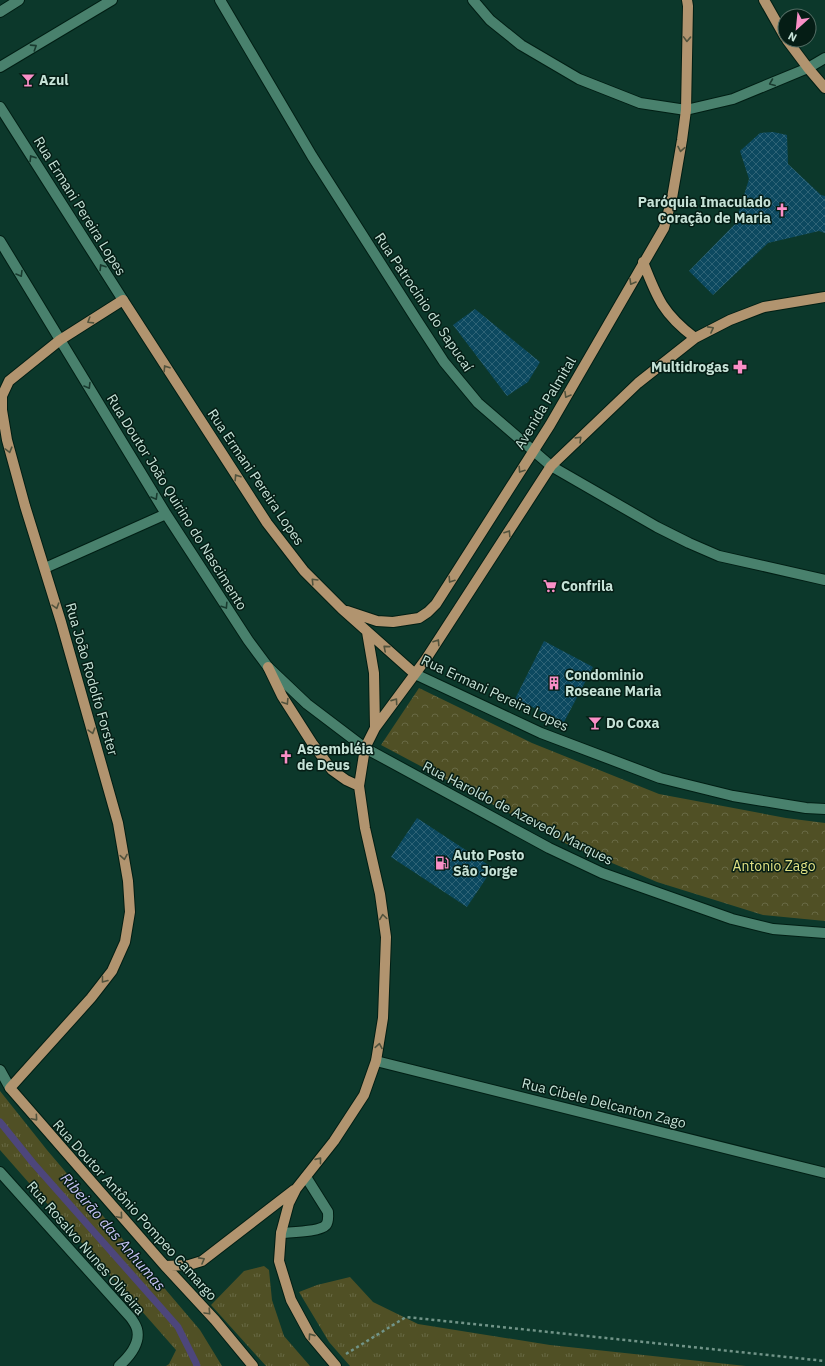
<svg xmlns="http://www.w3.org/2000/svg" width="825" height="1366" viewBox="0 0 825 1366" font-family="'IBM Plex Sans',sans-serif">
  <defs>
    <pattern id="grass-tufts" width="24" height="20" patternUnits="userSpaceOnUse"><rect width="24" height="20" fill="#505025"/><path d="M3 7l-1-3M5 7V3M7 7l1-3M15 17l-1-3M17 17v-4M19 17l1-3" fill="none" stroke="#686944"/></pattern>
    <pattern id="park-crowns" width="20" height="18" patternUnits="userSpaceOnUse"><rect width="20" height="18" fill="#505025"/><path d="M2 6a3 3 0 1 1 6 0M12 15a3 3 0 1 1 6 0" fill="none" stroke="#686944"/></pattern>
    <pattern id="building-cross-hatch" width="8" height="8" patternUnits="userSpaceOnUse"><rect width="8" height="8" fill="#0c4960"/><path d="M0 0l8 8M0 8l8-8" fill="none" stroke="#2e6376"/></pattern>
  </defs>
  <rect width="100%" height="100%" fill="#0c382b"/>
  <path fill="url(#grass-tufts)" d="M0 1091 47 1150 200 1330 222 1366H166L169 1364 176 1350 0 1150Z
    M264 1266 269 1270 272 1300 284 1336 310 1366H266L211 1305 244 1271Z
    M350 1277 373 1302 418 1324 550 1345 746 1366H350L329 1342 299 1292 317 1285Z"/>
  <path fill="url(#park-crowns)" d="M419 688 532 743 659 794 786 818 825 823V921L763 915 657 882 567 844 381 745Z"/>
  <g fill="none" stroke-linecap="round" stroke-linejoin="round">
    <path stroke="#4d467b" stroke-width="7" d="M0 1122 33 1163 178 1327 196 1363 197 1366"/>
  </g>
  <path fill="url(#building-cross-hatch)" d="M773 132 787 135 788 164 821 195 825 196V233L819 231 768 243 713 295 689 271 735 224 749 179 740 151 760 133Z
    M475 309 540 362 528 382 507 396 453 325Z
    M544 641 593 667 564 722 515 699Z
    M417 818 493 868 467 907 391 857Z"/>
  <g fill="none" stroke-linecap="round" stroke-linejoin="round">
    <g stroke="#011e14" stroke-width="12">
      <path id="minor" d="M220 0 312 156 416 319 444 362 478 403 551 466 657 527 689 543 719 556 825 580
        M473 0 490 20 521 45 579 79 640 103 686 110 733 99 808 68 825 58
        M0 12 19 0
        M0 67 112 0
        M0 107 123 300
        M0 241 166 514 248 640 268 667 307 704 365 748 549 848 602 873 732 919 773 929 825 933
        M45 568 166 514
        M415 674 541 733 660 778 733 796 806 808 825 809
        M376 1061 825 1173
        M0 1070 10 1088
        M0 1172 131 1318C133 1321 136 1325 137 1329 141 1344 129 1357 119 1366
        M281 1233C291 1232 320 1232 326 1225 329 1221 328 1217 328 1212L306 1177"/>
    </g>
    <g stroke="#011e14" stroke-width="12">
      <path id="major" d="M764 0 785 37
        M787 40 808 68 825 88
        M643 262C657 298 663 314 695 338
        M347 611 377 621 393 622 419 618 428 612 436 604 550 425 664 228 672 198 682 140 686 110 688 6 687 0
        M367 632 374 673 375 728
        M268 667 282 696 312 743 332 770 346 780 359 786
        M165 1266 189 1265 202 1261 294 1190
        M253 1366 215 1320 165 1266 10 1088 91 998 112 971 125 942 130 912 128 881 118 823 61 622 25 506 7 440 2 410V396L9 381 60 340 123 300 267 523 304 571 342 609 415 674
        M336 1366 310 1335 291 1300 279 1261 281 1233 289 1203 296 1189 334 1141 364 1095 376 1061 383 1018 386 937 380 894 365 828 359 786 365 748 375 728 426 659 551 466 638 383 695 338 730 320 764 307 825 297"/>
    </g>
    <path stroke="#719488" stroke-width="2.5" stroke-dasharray="3 3" stroke-linecap="butt" d="M346 1354 406 1317 825 1361"/>
    <use href="#minor" stroke="#49816d" stroke-width="10"/>
    <use href="#major" stroke="#b1946f" stroke-width="10"/>
  </g>
  <defs><path id="oneway-chevron" d="M-2-3.5L2.5 0L-2 3.5" fill="none" stroke-width="1.6" stroke-linecap="round" stroke-linejoin="round"/></defs>
  <g stroke="#52533d">
    <use href="#oneway-chevron" transform="translate(687 39) rotate(92)"/>
    <use href="#oneway-chevron" transform="translate(681 149) rotate(101)"/>
    <use href="#oneway-chevron" transform="translate(632 282) rotate(120)"/>
    <use href="#oneway-chevron" transform="translate(90 321) rotate(148)"/>
    <use href="#oneway-chevron" transform="translate(711 329) rotate(-28)"/>
    <use href="#oneway-chevron" transform="translate(166 368) rotate(-123)"/>
    <use href="#oneway-chevron" transform="translate(567 395) rotate(120)"/>
    <use href="#oneway-chevron" transform="translate(579 439) rotate(-44)"/>
    <use href="#oneway-chevron" transform="translate(9 450) rotate(75)"/>
    <use href="#oneway-chevron" transform="translate(521 470) rotate(123)"/>
    <use href="#oneway-chevron" transform="translate(237 477) rotate(-123)"/>
    <use href="#oneway-chevron" transform="translate(508 533) rotate(-57)"/>
    <use href="#oneway-chevron" transform="translate(451 580) rotate(123)"/>
    <use href="#oneway-chevron" transform="translate(314 581) rotate(-134)"/>
    <use href="#oneway-chevron" transform="translate(56 606) rotate(73)"/>
    <use href="#oneway-chevron" transform="translate(437 642) rotate(-57)"/>
    <use href="#oneway-chevron" transform="translate(386 648) rotate(-139)"/>
    <use href="#oneway-chevron" transform="translate(395 701) rotate(-55)"/>
    <use href="#oneway-chevron" transform="translate(286 702) rotate(58)"/>
    <use href="#oneway-chevron" transform="translate(92 731) rotate(74)"/>
    <use href="#oneway-chevron" transform="translate(124 857) rotate(80)"/>
    <use href="#oneway-chevron" transform="translate(383 917) rotate(-98)"/>
    <use href="#oneway-chevron" transform="translate(104 980) rotate(128)"/>
    <use href="#oneway-chevron" transform="translate(379 1046) rotate(-80)"/>
    <use href="#oneway-chevron" transform="translate(35 1118) rotate(49)"/>
    <use href="#oneway-chevron" transform="translate(319 1160) rotate(-51)"/>
    <use href="#oneway-chevron" transform="translate(120 1216) rotate(49)"/>
    <use href="#oneway-chevron" transform="translate(202 1260) rotate(-29)"/>
    <use href="#oneway-chevron" transform="translate(208 1312) rotate(47)"/>
    <use href="#oneway-chevron" transform="translate(311 1336) rotate(-125)"/>
  </g>
  <g stroke="#193b2f">
    <use href="#oneway-chevron" transform="translate(34 47) rotate(-33)"/>
    <use href="#oneway-chevron" transform="translate(772 83) rotate(158)"/>
    <use href="#oneway-chevron" transform="translate(32 158) rotate(-122)"/>
    <use href="#oneway-chevron" transform="translate(102 267) rotate(-122)"/>
    <use href="#oneway-chevron" transform="translate(20 274) rotate(59)"/>
    <use href="#oneway-chevron" transform="translate(88 386) rotate(59)"/>
    <use href="#oneway-chevron" transform="translate(155 497) rotate(59)"/>
    <use href="#oneway-chevron" transform="translate(225 606) rotate(57)"/>
  </g>
  <defs>
    <g id="bar-bare" transform="scale(1.08)"><path d="M-6-5H6L.8 .8V4.5H3.5V6h-7V4.5H-.8V.8Z" fill="#fa8fc7" stroke="#051d15" stroke-width="2.5" paint-order="stroke"/></g>
    <g id="church-bare" transform="scale(1.08)"><path d="M-1.2-6h2.4v3.5h3.3v2.4h-3.3V6h-2.4V-.1h-3.3v-2.4h3.3Z" fill="#fa8fc7" stroke="#051d15" stroke-width="2.5" paint-order="stroke"/></g>
    <g id="pharmacy-bare" transform="scale(1.08)"><path d="M-2-6h4v4h4v4h-4v4h-4v-4h-4v-4h4Z" fill="#fa8fc7" stroke="#051d15" stroke-width="2.5" paint-order="stroke"/></g>
    <g id="supermarket-bare" transform="scale(1.08)"><path d="M-6-5.5h2.5l.6 2H6L4.5 2H-2.5L-4.4-4H-6ZM-1.5 3.2a1.3 1.3 0 1 0 .1 0ZM3 3.2a1.3 1.3 0 1 0 .1 0Z" fill="#fa8fc7" stroke="#051d15" stroke-width="2.5" paint-order="stroke"/></g>
    <g id="building-bare" transform="scale(1.08)"><path d="M-4-6H4V6H1V3H-1V6H-4ZM-2.5-4.3h1.7v1.8h-1.7ZM.8-4.3h1.7v1.8H.8ZM-2.5-1h1.7V.8h-1.7ZM.8-1h1.7V.8H.8Z" fill="#fa8fc7" stroke="#051d15" stroke-width="2.5" paint-order="stroke"/></g>
    <g id="fuel-bare" transform="scale(1.08)"><path d="M-5.5-6h7V0h2V4h1.3V-2.5L3-4.5l.8-.8L6-3V5H2.5V1h-1V6h-7ZM-4.2-4.7v3.2H.2V-4.7Z" fill="#fa8fc7" stroke="#051d15" stroke-width="2.5" paint-order="stroke"/></g>
  </defs>
  <g fill-rule="evenodd">
    <use href="#bar-bare" x="28" y="80"/>
    <use href="#church-bare" x="782" y="210"/>
    <use href="#pharmacy-bare" x="740" y="367"/>
    <use href="#supermarket-bare" x="550" y="586"/>
    <use href="#building-bare" x="554" y="683"/>
    <use href="#bar-bare" x="595" y="723"/>
    <use href="#church-bare" x="286" y="757"/>
    <use href="#fuel-bare" x="442" y="863"/>
  </g>
  <g text-anchor="middle" stroke-width="3" stroke-linejoin="round" paint-order="stroke">
    <g font-size="14" font-weight="bold" fill="#c6e2d7" stroke="#051d15" text-anchor="start">
      <text x="39" y="85">Azul</text>
      <text x="771" y="207" text-anchor="end">Paróquia Imaculado<tspan x="771" dy="16">Coração de Maria</tspan></text>
      <text x="729" y="372" text-anchor="end">Multidrogas</text>
      <text x="561" y="591">Confrila</text>
      <text x="565" y="680">Condominio<tspan x="565" dy="16">Roseane Maria</tspan></text>
      <text x="606" y="728">Do Coxa</text>
      <text x="297" y="754">Assembléia<tspan x="297" dy="16">de Deus</tspan></text>
      <text x="453" y="860">Auto Posto<tspan x="453" dy="16">São Jorge</tspan></text>
    </g>
    <g font-size="14" fill="#c6e2d7" stroke="#051d15">
      <text transform="translate(80 206) rotate(58)" y="5">Rua Ermani Pereira Lopes</text>
      <text transform="translate(424 302) rotate(56)" y="5">Rua Patrocínio do Sapucaí</text>
      <text transform="translate(545 403) rotate(-59)" y="5">Avenida Palmital</text>
      <text transform="translate(256 477) rotate(56)" y="5">Rua Ermani Pereira Lopes</text>
      <text transform="translate(177 502) rotate(58)" y="5">Rua Doutor João Quirino do Nascimento</text>
      <text transform="translate(92 679) rotate(74)" y="5">Rua João Rodolfo Forster</text>
      <text transform="translate(495 693) rotate(25)" y="5">Rua Ermani Pereira Lopes</text>
      <text transform="translate(518 813) rotate(27)" y="5">Rua Haroldo de Azevedo Marques</text>
      <text transform="translate(604 1103) rotate(14)" y="5">Rua Cibele Delcanton Zago</text>
      <text transform="translate(135 1210) rotate(48)" y="5">Rua Doutor Antônio Pompeo Camargo</text>
      <text transform="translate(86 1248) rotate(49)" y="5">Rua Rosalvo Nunes Oliveira</text>
    </g>
    <g font-size="14" fill="#e2e284" stroke="#051d15">
      <text x="774" y="871">Antonio Zago</text>
    </g>
    <g font-size="15" font-style="italic" fill="#c9c5f7" stroke="#051d15">
      <text transform="translate(113 1232) rotate(49)" y="5">Ribeirão das Anhumas</text>
    </g>
  </g>
  <g transform="translate(797 28) rotate(207)"><circle r="19" fill="#051d15" stroke="#526c63"/>
  <path d="M0-3L7 15L0 10L-7 15Z" fill="#fa8fc7"/>
  <text y="-6" font-size="11" font-weight="bold" text-anchor="middle" fill="#c6e2d7">N</text>
  </g>
</svg>
